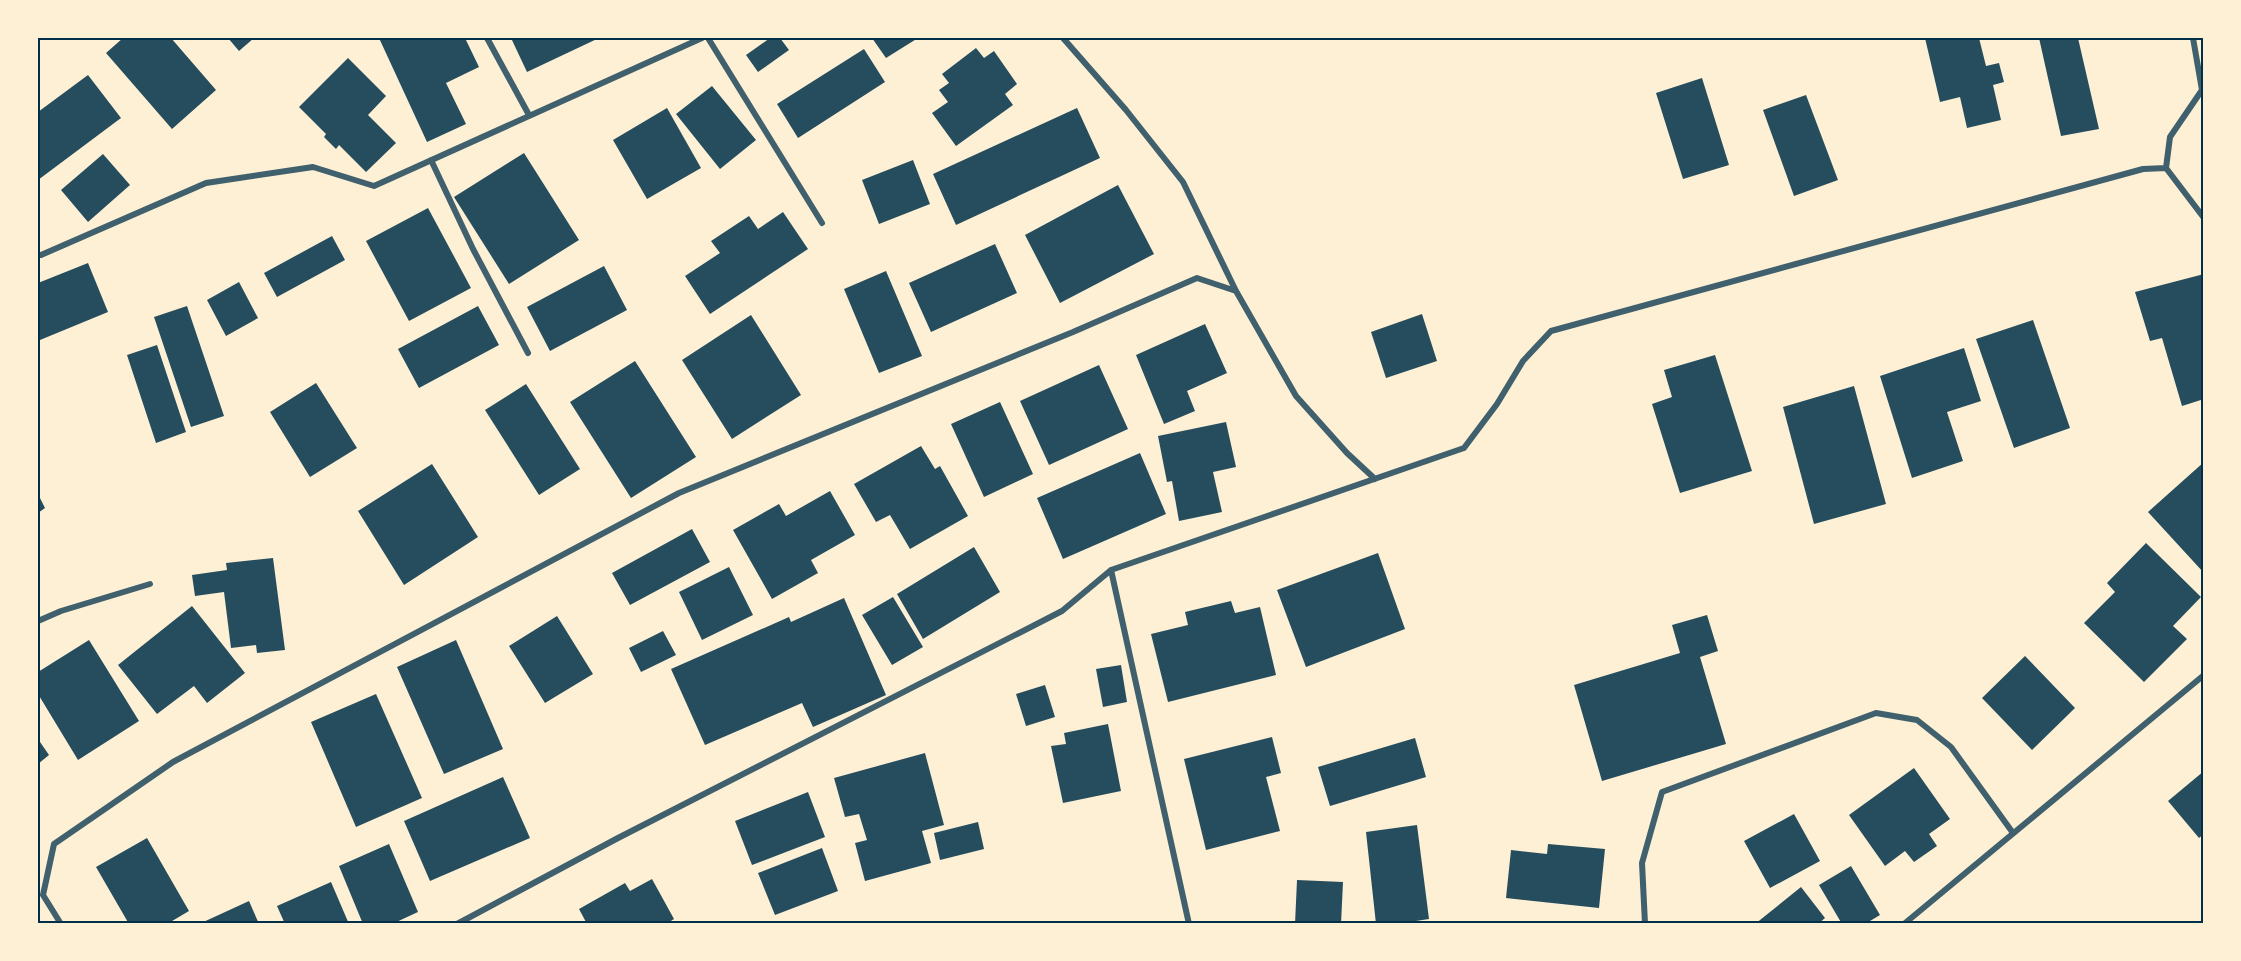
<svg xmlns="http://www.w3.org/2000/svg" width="2241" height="961" viewBox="0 0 2241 961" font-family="Rubik,sans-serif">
  <rect width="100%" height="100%" fill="#fdf0d5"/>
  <path fill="#264d5e" d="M123 38H171L216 90 172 129 106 53Z
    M228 38H254L239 51Z
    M379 38H465L479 67 446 83 466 124 427 142Z
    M511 38H599L527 72Z
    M770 38H780L789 50 758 72 746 55Z
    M872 38H918L886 58Z
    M1925 38H1979L1986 66 1999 63 2004 82 1993 85 2001 120 1967 128 1960 97 1940 102Z
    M2039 38H2078L2099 129 2061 136Z
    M976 48 984 58 994 51 1017 84 1005 94 1013 105 956 146 932 113 948 102 939 90 949 83 942 74Z
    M864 49 885 82 798 138 777 104Z
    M348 58 386 96 368 115 396 143 366 172 339 145 336 149 324 137 326 134 299 107Z
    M88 75 121 118 38 180V112Z
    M1702 78 1729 165 1683 179 1656 93Z
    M712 86 756 140 720 169 676 114Z
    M1806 95 1838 180 1794 196 1763 110Z
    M667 108 701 168 647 199 613 140Z
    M1077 108 1100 158 956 225 933 174Z
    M524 153 579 240 509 284 454 197Z
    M103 154 130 185 88 222 61 190Z
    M913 160 930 204 879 224 862 180Z
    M1118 185 1154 254 1060 303 1025 235Z
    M428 208 471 288 409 321 366 241Z
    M783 212 808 249 710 314 685 276 720 253 711 241 749 216 758 229Z
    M332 236 345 260 277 297 264 273Z
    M995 244 1017 293 931 332 909 283Z
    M88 263 108 312 40 340 38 334V283Z
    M604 266 627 310 550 351 527 307Z
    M886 271 922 356 879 373 844 289Z
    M2204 274V399L2182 406 2162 338 2150 341 2135 292Z
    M239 282 258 318 226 336 207 300Z
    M187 306 224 416 191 427 154 317Z
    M478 306 499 345 419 388 398 349Z
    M1422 314 1437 361 1386 378 1371 332Z
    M751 315 801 395 732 439 682 360Z
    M2033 320 2070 428 2014 448 1976 339Z
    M1205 324 1227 373 1187 391 1195 411 1164 424 1136 355Z
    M157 345 186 432 156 443 127 355Z
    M1964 348 1981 401 1947 412 1963 461 1912 478 1880 376Z
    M1715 355 1752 471 1680 493 1652 404 1672 397 1664 370Z
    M635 361 696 457 631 498 570 402Z
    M1099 365 1128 429 1049 465 1020 401Z
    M316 383 357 448 310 477 270 412Z
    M526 384 580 469 539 495 485 410Z
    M1854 386 1886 504 1814 524 1783 407Z
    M1000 402 1033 474 984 497 951 424Z
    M1226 422 1236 467 1213 472 1222 512 1179 521 1172 481 1167 482 1158 436Z
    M921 446 935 469 940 466 968 516 910 549 890 515 876 522 854 484Z
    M1140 453 1166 514 1063 559 1037 498Z
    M2204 462V573L2148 512Z
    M432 464 478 537 404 585 358 511Z
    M830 491 855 535 811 560 818 573 772 599 733 530 779 504 786 516Z
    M38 494 45 508 38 513Z
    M692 529 710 562 630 605 612 573Z
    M2146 543 2201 597 2173 626 2187 639 2144 682 2084 623 2115 592 2107 583Z
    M974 547 1000 592 923 639 897 594Z
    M1378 553 1405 629 1306 667 1277 590Z
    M273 558 285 650 257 653 256 645 231 648 224 592 195 596 192 575 227 570 226 563Z
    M729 567 753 615 702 640 679 592Z
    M893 597 923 647 892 665 862 615Z
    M844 598 886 695 813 727 802 703 705 745 671 669 789 617 791 622Z
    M1231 601 1235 613 1260 607 1276 675 1168 702 1151 634 1188 625 1185 612Z
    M192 606 245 673 207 703 194 686 157 714 118 665Z
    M1707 615 1718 651 1700 657 1726 744 1602 781 1574 685 1680 653 1672 625Z
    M557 616 593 674 545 703 509 646Z
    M663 631 676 655 641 672 629 648Z
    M89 640 139 721 78 760 38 694V672Z
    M456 640 503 749 444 774 397 667Z
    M2025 656 2075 708 2032 750 1982 698Z
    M1121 665 1127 702 1103 707 1096 669Z
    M1045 685 1055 717 1026 726 1016 694Z
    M376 694 422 798 356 827 311 722Z
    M1108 724 1121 791 1063 803 1051 746 1066 744 1064 733Z
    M1272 737 1281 773 1266 777 1280 831 1206 850 1184 759Z
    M1415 738 1426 777 1330 806 1318 767Z
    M38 739 49 755 38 764Z
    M925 753 944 825 922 831 931 863 865 881 855 843 867 840 859 814 845 817 834 778Z
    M1914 768 1950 819 1929 834 1937 846 1914 862 1905 851 1885 866 1849 815Z
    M2204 771V834L2199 838 2168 801Z
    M503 777 530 838 430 881 404 821Z
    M808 792 825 837 752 865 735 821Z
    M1794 814 1820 861 1770 888 1744 841Z
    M978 822 984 849 940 860 934 833Z
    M1417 825 1429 919 1396 924H1376L1366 832Z
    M147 838 189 911 167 924H129L96 867Z
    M389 844 418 912 392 924H363L339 866Z
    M1548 844 1605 849 1599 908 1506 898 1511 850 1547 854Z
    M822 848 838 891 775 915 758 873Z
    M1851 866 1880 915 1865 924H1842L1819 885Z
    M652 879 674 919 666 924H587L579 909 625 883 630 891Z
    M1297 880 1343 882 1341 924H1295Z
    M331 882 349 924H285L277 906Z
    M1801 887 1825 918 1818 924H1755Z
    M249 901 259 924H199Z"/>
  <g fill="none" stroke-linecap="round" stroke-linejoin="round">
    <path stroke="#3f606c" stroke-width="6" d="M487 38 529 115
      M708 38 822 223
      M1063 38 1126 110 1183 182 1236 291
      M431 160 473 249 528 353
      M2166 168 2170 137 2202 90 2193 38
      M38 255H41L206 183 313 167 374 186 702 38
      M1111 570 1189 924
      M38 621 61 611 150 584
      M61 924 43 895 54 844 173 762 679 493 1073 332 1197 278 1236 291 1296 396 1347 453 1375 479
      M457 924 618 838 1062 611 1111 570 1464 448 1497 404 1523 361 1551 331 2143 169 2166 168 2204 218
      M1645 924 1642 863 1662 792 1876 713 1917 720 1951 747 2013 833
      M1904 924 2204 675"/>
  </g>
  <rect width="2241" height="961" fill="none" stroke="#fdf0d5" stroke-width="78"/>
  <rect x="39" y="39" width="2163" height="883" fill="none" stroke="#003049" stroke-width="2"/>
</svg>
